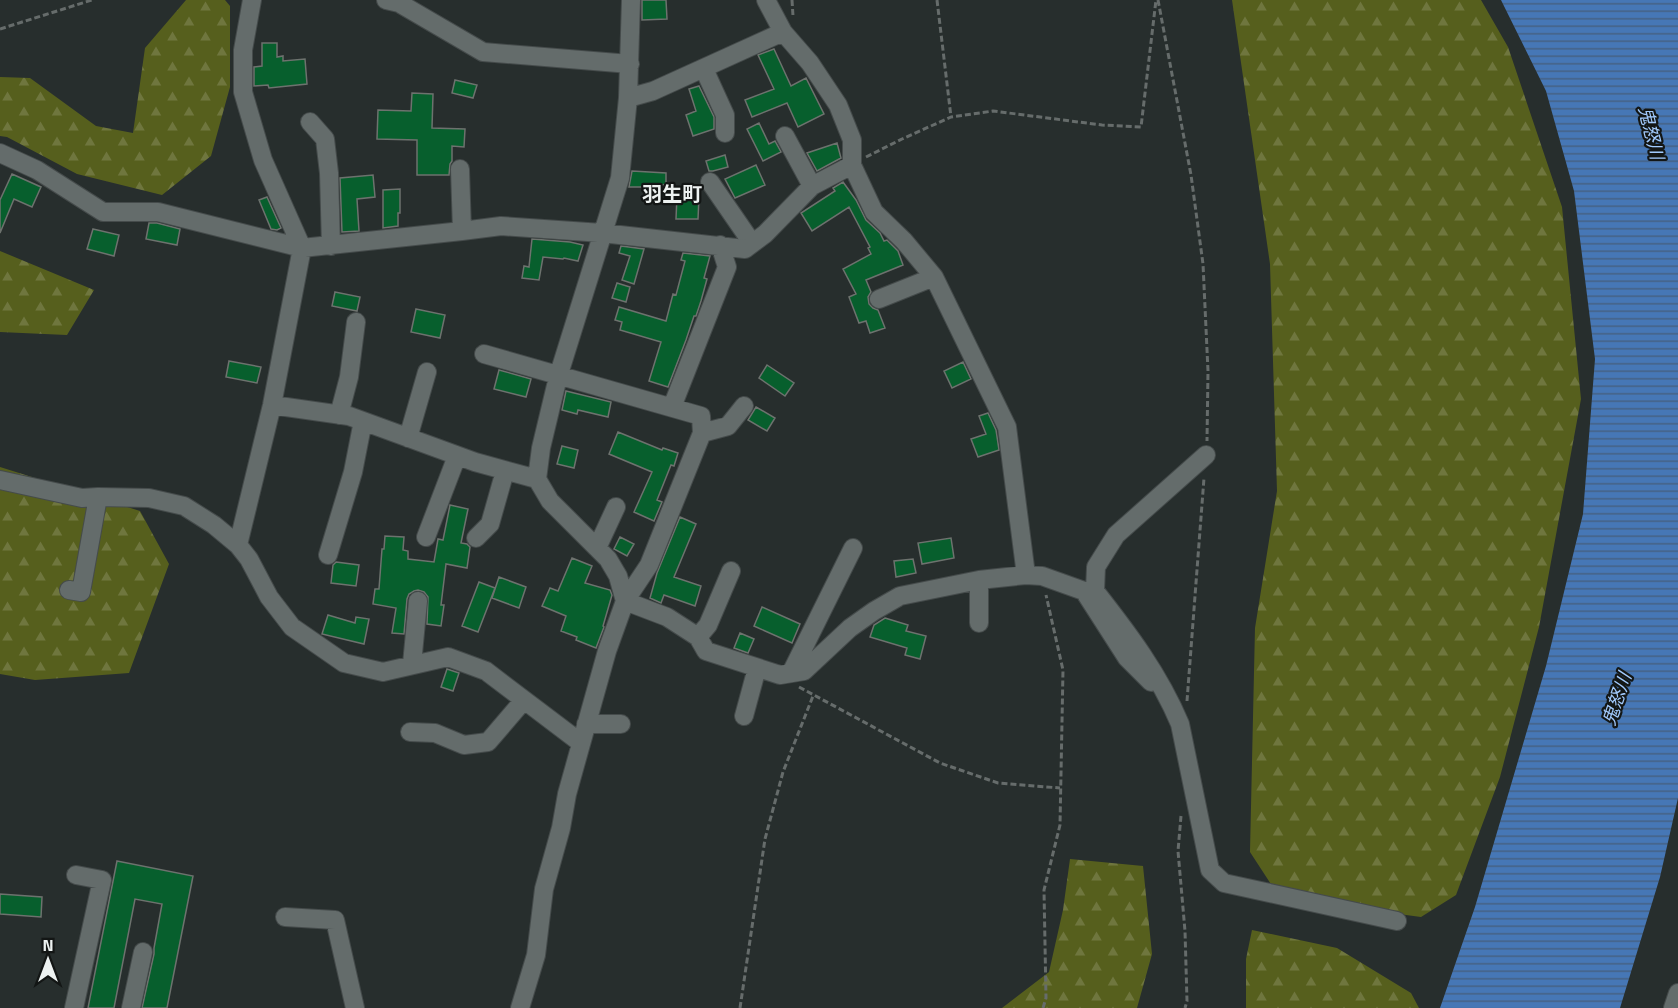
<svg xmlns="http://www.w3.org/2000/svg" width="1678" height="1008" viewBox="0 0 1678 1008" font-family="'Titillium Web','Noto Sans JP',sans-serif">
  <defs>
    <pattern id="forest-firs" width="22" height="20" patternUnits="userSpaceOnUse" patternTransform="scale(1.5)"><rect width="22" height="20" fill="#565f1d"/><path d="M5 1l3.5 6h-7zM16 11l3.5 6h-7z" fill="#6f763e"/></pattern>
    <pattern id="water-rules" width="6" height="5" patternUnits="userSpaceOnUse" patternTransform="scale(1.5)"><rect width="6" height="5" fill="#4677b6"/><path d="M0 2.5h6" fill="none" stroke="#466284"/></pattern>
  </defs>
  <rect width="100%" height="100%" fill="#272e2d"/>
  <path fill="url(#forest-firs)" d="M186 0H225L230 6V87L211 156 162 195 77 174 7 137 0 136V77L30 78 96 126 133 133 145 48Z
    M1232 0H1481L1508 47 1562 207 1581 399 1539 627 1500 777 1456 895 1421 917 1280 898 1250 852 1255 628 1277 491 1270 264Z
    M0 251 94 290 67 335 0 332Z
    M0 467 140 511 169 564 129 673 35 680 0 674Z
    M1070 859 1143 866 1152 954 1137 1008H1002L1049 972 1063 910Z
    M1252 930 1337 948 1411 993 1419 1008H1246V959Z"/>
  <path fill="url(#water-rules)" d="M1501 0H1678V798L1660 877 1620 1008H1440L1475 907 1546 666 1583 514 1595 359 1574 191 1546 91Z"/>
  <path fill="#075f2d" stroke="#6d726e" stroke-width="1.5" d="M642 0H666L667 19 642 20Z
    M262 43H277V57L283 56V61L305 59 307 84 269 88 268 85 254 86V67L262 66Z
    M774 49 791 86 806 78 824 114 798 127 787 103 752 117 745 100 774 89 758 55Z
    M455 80 477 85 473 98 452 93Z
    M699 86 714 117V129L693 136 686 115 696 111 689 89Z
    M412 93 433 94 432 128 465 129 464 147 452 146V161L450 164 449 175H417V140L377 139 378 110 411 111Z
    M759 123 769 144 775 141 781 152 763 161 747 129Z
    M837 143 841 158 817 171 807 153Z
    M725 155 728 167 713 171H709L706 161Z
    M756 165 765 185 735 198 725 179Z
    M632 171 666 173V184L645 190V187H629Z
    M12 174 41 187 32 207 14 199 0 233V200Z
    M373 175 375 197 357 199 359 231 342 232 340 178Z
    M843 182 856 200 866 220 880 233 884 241 887 240 898 251 903 265 866 280 871 292 868 297 869 304 873 308 878 310 885 328 870 333 866 321 859 323 849 297 856 294 843 269 871 254 868 248 870 247 849 207 812 231 801 213 835 191 833 188Z
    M400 189V213H398V226L383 228V190Z
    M677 196 699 197 698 219H676Z
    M267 197 281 228 277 230 271 229 259 200Z
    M149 223H157L180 229 177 245 146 239Z
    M93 229 119 235 114 256 87 249Z
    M532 239 570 242 583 245 578 261 564 258 563 259 543 257 539 280 522 278 524 266 529 267Z
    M621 246 644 249 634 284 622 280 630 256 619 253Z
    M683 253 710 256 704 278 707 279 701 301 696 316H694L686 340 668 387 649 381 661 342 620 330 622 322 615 320 619 307 666 321 673 294 676 295 685 261 681 260Z
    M617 283 630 287 626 302 612 298Z
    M335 292 360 297 357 311 332 306Z
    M416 309 445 315 440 338 411 332Z
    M229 361 261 367 257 383 226 377Z
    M963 362 971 379 952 388 944 371Z
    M767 365 794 383 785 396 759 378Z
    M499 370 531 379 526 397 494 389Z
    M566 391 611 402 608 417 578 410 577 414 562 410Z
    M756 407 775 418 767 431 748 420Z
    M988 413 996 430 999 450 978 457 971 439 986 434 979 416Z
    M618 432 662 450 663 448 678 453 674 466 671 465 657 500 662 502 654 521 634 512 652 472 609 454Z
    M562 446 578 450 574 468 557 464Z
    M450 505 468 509 461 543 467 544 470 547 467 568 446 564 441 605H444L441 626 427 624 428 597 424 592 418 590 414 591 409 594 407 599 404 634 392 633 396 608 373 604 375 589H379L382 549H384L385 536 404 537 403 550 408 551V559L434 562 438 539 443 540Z
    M680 517 696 524 674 577 701 586 695 606 664 595 661 603 650 598 657 573Z
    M620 537 634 544 627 556 614 549Z
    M951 538 954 558 922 564 918 543Z
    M572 558 592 566 585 583 610 590 612 595 603 626 604 627 596 648 576 640 577 637 561 631 566 616 542 606 550 588 558 591Z
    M913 559 916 573 896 577 894 561Z
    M336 562 359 565 356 586 331 583 333 565Z
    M499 577 526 587 519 608 492 598Z
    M479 582 495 588 478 632 462 626Z
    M762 607 800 624 792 643 754 626Z
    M328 615 355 623 356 617 369 619 364 644 322 634Z
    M885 618 908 625 906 631 926 636 920 659 905 655 907 648 870 637 874 625Z
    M740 633 754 639 748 653 734 648Z
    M447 669 459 673 453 691 441 687Z
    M117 861 193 876 167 1008H142L154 954V948L162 904 135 899 114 1008H88Z
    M0 894 42 897 41 917 0 914Z"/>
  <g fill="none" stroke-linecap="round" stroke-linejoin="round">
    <g stroke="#454b4b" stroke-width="20">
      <path id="minor" d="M386 0 399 3 483 52 630 64
        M766 0 783 32 810 63 838 105 852 140V165L874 212 904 241 934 277 1007 427 1026 575
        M704 69 725 115V133
        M628 98 653 91 783 32
        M310 122 325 139 329 173 331 246
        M785 136 812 186
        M0 153 37 170 103 212H158L302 248 462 231 501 226 602 233 745 249 765 234 812 186 852 165
        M460 169 462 231
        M710 182 752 243
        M879 299 934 277
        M484 354 701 416 702 433 649 565 625 601 607 651 567 794 561 828 544 889 536 955 520 1008
        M272 405 349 416 475 462 537 479
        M672 407 727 267 720 245
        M339 415 349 377 356 322
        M702 433 728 426 744 406
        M408 438 427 372
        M1206 455 1116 535 1096 567 1095 591C1128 633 1159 674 1180 724L1210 870 1224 883 1397 921
        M0 480 82 498 98 497 149 498 184 506 214 525 238 545 249 559 269 597 292 627 344 663 383 672 448 657 486 671 581 743
        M426 537 457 456
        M476 538 490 524 505 471
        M238 545 272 405 302 248 263 160 243 92V50L252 0
        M597 548 616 507
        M328 555 353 472 363 421
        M979 580V623
        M69 590 81 592 98 497
        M625 601 667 617 698 637 706 651 780 675 804 671 850 628 874 611 900 596 979 580 1026 575 1042 576 1084 591 1127 658 1151 682
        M625 601 618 576 608 559 550 501 537 479 541 448 558 377 620 178 628 98 631 0
        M698 637 708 625 731 571
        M412 664 418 601
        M791 673 853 548
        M744 716 757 668
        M586 724H621
        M410 732 435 733 464 745 488 742 524 700
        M285 917 335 920 355 1008
        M74 1008 102 880 76 875
        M131 1008 143 952
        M1673 1008 1678 993"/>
    </g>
    <path stroke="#666c6b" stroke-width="3" stroke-dasharray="6 3" stroke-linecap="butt" d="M792 0 793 16
      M937 0 951 117
      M1158 0 1191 175 1203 264 1208 371 1207 441
      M0 29 92 0
      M866 157 902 139 951 117 993 111 1102 125 1141 127 1156 0
      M799 687 940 763 998 783 1060 788
      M1187 701 1204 478
      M1181 816 1178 851 1185 931 1187 1001 1185 1008
      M740 1008 765 839 783 772 813 696
      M1043 1008 1046 998 1044 890 1060 825 1063 670 1046 595"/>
    <use href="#minor" stroke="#646c6b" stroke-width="18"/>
  </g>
  <g text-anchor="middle" stroke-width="4.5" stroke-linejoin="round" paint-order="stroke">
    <g font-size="18" font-style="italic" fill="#a2cafd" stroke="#131615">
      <text transform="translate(1651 133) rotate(76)" y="6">鬼怒川</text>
      <text transform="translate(1617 699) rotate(-71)" y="6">鬼怒川</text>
    </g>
    <g font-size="20" font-weight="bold" fill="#edf2f1" stroke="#131615">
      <text x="672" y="201">羽生町</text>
    </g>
  </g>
  <g transform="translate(48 960)" stroke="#131615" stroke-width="4.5" paint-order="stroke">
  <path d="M0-4.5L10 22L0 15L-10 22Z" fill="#edf2f1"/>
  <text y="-9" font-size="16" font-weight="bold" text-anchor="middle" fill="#edf2f1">N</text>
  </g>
</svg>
